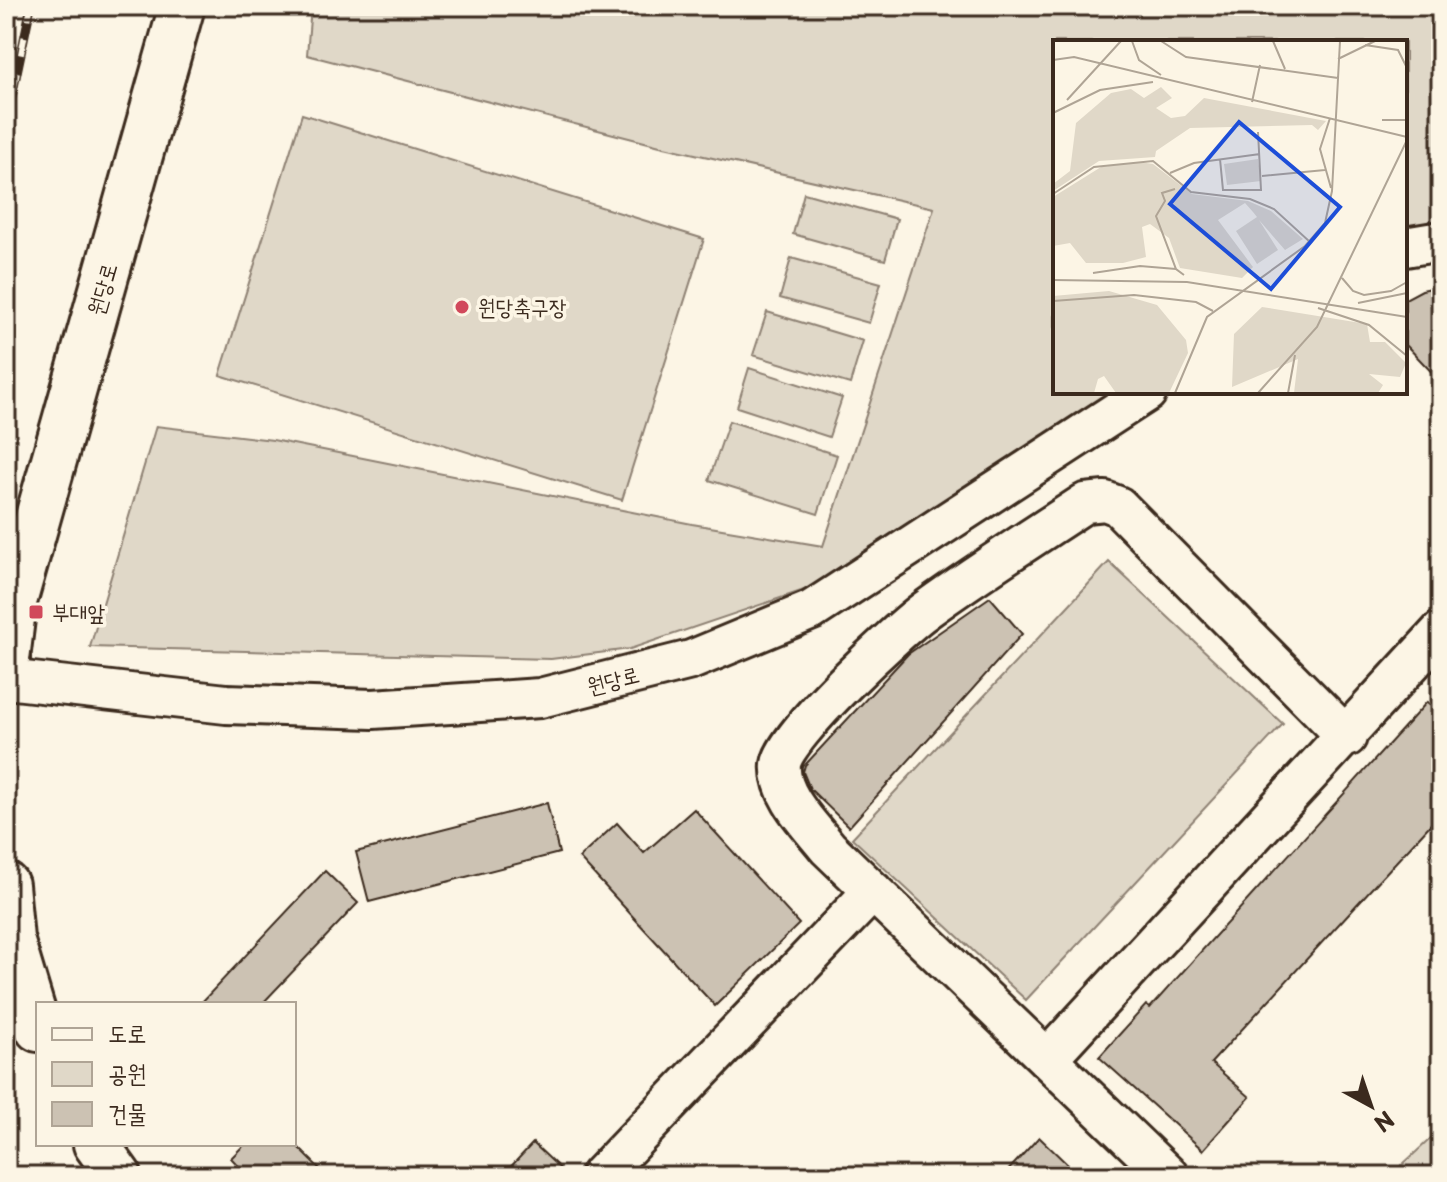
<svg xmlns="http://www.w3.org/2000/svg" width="1447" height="1182" viewBox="0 0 1447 1182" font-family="'Playpen Sans','Poor Story',sans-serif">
  <rect width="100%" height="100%" fill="#fcf5e5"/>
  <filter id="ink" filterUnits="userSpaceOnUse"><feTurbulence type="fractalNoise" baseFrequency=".0125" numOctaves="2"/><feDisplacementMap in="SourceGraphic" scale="16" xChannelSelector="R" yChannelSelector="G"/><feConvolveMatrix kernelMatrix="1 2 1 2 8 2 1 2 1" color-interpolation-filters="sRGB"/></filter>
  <g filter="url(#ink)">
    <path fill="#e0d8c8" stroke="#8e8173" stroke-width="2" d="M311 6H1441V225L1405 232V42H1055V392H1120L816 586 630 649 551 659 90 647 156 426 273 440 692 524 823 546 934 208 664 147 307 55Z
      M302 114 704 239 622 500 220 375Z
      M804 193 897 219 885 260 793 234Z
      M791 258 881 283 869 323 780 298Z
      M767 312 863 341 850 384 753 355Z
      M749 368 842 398 829 437 737 407Z
      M729 421 837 455 818 514 709 480Z
      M1109 562 1283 724 1026 1000 852 838Z
      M1441 1129V1176H1390Z"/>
    <path fill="#ccc2b3" stroke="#3b2a1e" stroke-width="2" d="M1441 286V382L1405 344V299L1422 290Z
      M990 597 1022 634 849 827 810 789 803 772 805 765 908 654Z
      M1427 702 1441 714V813L1211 1063 1250 1097 1203 1150 1099 1057 1146 1005 1150 1008Z
      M547 803 559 853 369 902 356 852Z
      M694 809 799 924 715 1006 579 858 617 823 644 853Z
      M325 871 358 903 262 1004H200Z
      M1039 1137 1067 1164 1055 1176H1003Z
      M533 1143 568 1176H502Z
      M245 1144H295L327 1176H248L231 1158Z"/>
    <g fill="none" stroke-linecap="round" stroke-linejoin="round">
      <g stroke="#3b2a1e" stroke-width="44">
        <path id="minor" d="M1405 247 1441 241
          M6 679 226 704 373 709 540 698 691 660 812 610 1147 392
          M1047 1059 1441 631
          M600 1176 873 891
          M1169 1176 828 848C810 825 778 795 781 764 784 736 900 628 927 609 978 572 1032 538 1085 503L1105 501 1118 506 1347 737"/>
      </g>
      <g stroke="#3b2a1e" stroke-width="50">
        <path id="major" d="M6 667 14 602 182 6
          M6 885 11 939 38 1029
          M96 1144 119 1176"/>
      </g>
      <use href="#minor" stroke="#fcf5e5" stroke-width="38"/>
      <use href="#major" stroke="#fcf5e5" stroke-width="44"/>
      <g stroke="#3b2a1e" stroke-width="9">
        <path id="rail" d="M6 125 31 6"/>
      </g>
      <use href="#rail" stroke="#fcf5e5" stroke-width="6" stroke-dasharray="18" stroke-linecap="butt"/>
    </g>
  </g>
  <g fill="#d1495b" stroke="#fcf5e5" stroke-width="3">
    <circle cx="462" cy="307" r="8"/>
    <rect x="28" y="604" width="16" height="16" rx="4"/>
  </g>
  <g text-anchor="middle" stroke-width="7" stroke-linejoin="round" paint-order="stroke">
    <g font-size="22" fill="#3b2a1e" stroke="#fcf5e5">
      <text transform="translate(102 289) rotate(-74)" y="8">원당로</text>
      <text transform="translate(613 680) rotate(-14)" y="8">원당로</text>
    </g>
    <g font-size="22" fill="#3b2a1e" stroke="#fcf5e5" text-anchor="start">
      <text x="478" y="315">원당축구장</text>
      <text x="52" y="620">부대앞</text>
    </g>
  </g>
  <g transform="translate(1053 40)">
    <rect width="354" height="354" fill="#fcf5e5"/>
    <path d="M108 47 119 58 103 68 118 78 132 76 151 58 273 81 265 90 259 85 137 88 103 111 102 117 46 121 0 151V144L17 131 23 83 58 53 78 49 91 58ZM205 119 208 141 174 145 171 124ZM87 122 100 124 139 154 195 161 218 171 250 199 232 210 206 180 225 210 204 224 183 191 204 177 200 172 192 163 165 180 200 227 189 238 127 228 116 198 97 184 89 187 93 217 70 223H33L17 203 0 206V157L48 127ZM56 251 104 265 133 300 135 313 116 353H63L51 336 45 339 41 353H0V256ZM209 267 314 284 317 302H332L353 323 347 337 316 334 330 345 325 353H241L245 319 179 347 181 294Z" fill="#e0d8c8"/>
    <path fill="none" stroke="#b7ad9e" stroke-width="4" d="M354 119V146"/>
    <path fill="none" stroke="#afa495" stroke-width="2" d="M79 1 86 20 108 35M108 1 133 17 285 38M220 1 232 29M312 5 345 10 354 28M285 19 322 1M0 20 21 17 354 97M14 60 68 1M199 62 207 25M0 73 47 50 100 42M277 78 267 109 278 148M329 80H354M167 119 170 150H208L205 92M117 133 141 123 207 114M209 136 272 130M122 149 109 153 112 161 103 176 123 229 131 235M0 154 41 127 100 121 138 152 197 159 221 169 257 202M40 233 87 226 123 229M289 238 300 251 311 255 338 251 354 242M0 240 134 242 354 277M0 261 81 255 143 262 160 271M305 263 354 253M265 268 316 285 354 316M122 353 154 277 252 206 272 183 279 151 287 1M205 353 264 287 354 100M235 353 242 315"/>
    <path fill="#1d4ed8" fill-opacity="0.15" stroke="#1d4ed8" stroke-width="4" d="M186 82 287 167 218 249 117 164Z"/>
    <rect width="354" height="354" fill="none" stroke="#3b2a1e" stroke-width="4"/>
  </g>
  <rect width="1447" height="1182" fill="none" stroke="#fcf5e5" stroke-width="32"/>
  <rect x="16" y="16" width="1415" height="1150" fill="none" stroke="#3b2a1e" stroke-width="3" filter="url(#ink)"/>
  <rect x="36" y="1002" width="260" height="144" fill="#fcf5e5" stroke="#afa495" stroke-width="2"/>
  <rect x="52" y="1028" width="40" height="12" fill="#fcf5e5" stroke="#afa495" stroke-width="2"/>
  <text x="108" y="1042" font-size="24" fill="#3b2a1e">도로</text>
  <rect x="52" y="1062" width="40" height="24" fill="#e0d8c8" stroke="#afa495" stroke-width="2"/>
  <text x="108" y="1082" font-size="24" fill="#3b2a1e">공원</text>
  <rect x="52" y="1102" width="40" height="24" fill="#ccc2b3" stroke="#afa495" stroke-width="2"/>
  <text x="108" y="1122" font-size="24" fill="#3b2a1e">건물</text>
  <g transform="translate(1371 1106) rotate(140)" stroke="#fcf5e5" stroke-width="6" paint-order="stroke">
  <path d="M0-6L14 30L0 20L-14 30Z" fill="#3b2a1e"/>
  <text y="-12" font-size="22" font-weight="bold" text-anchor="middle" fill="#3b2a1e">N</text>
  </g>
</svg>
